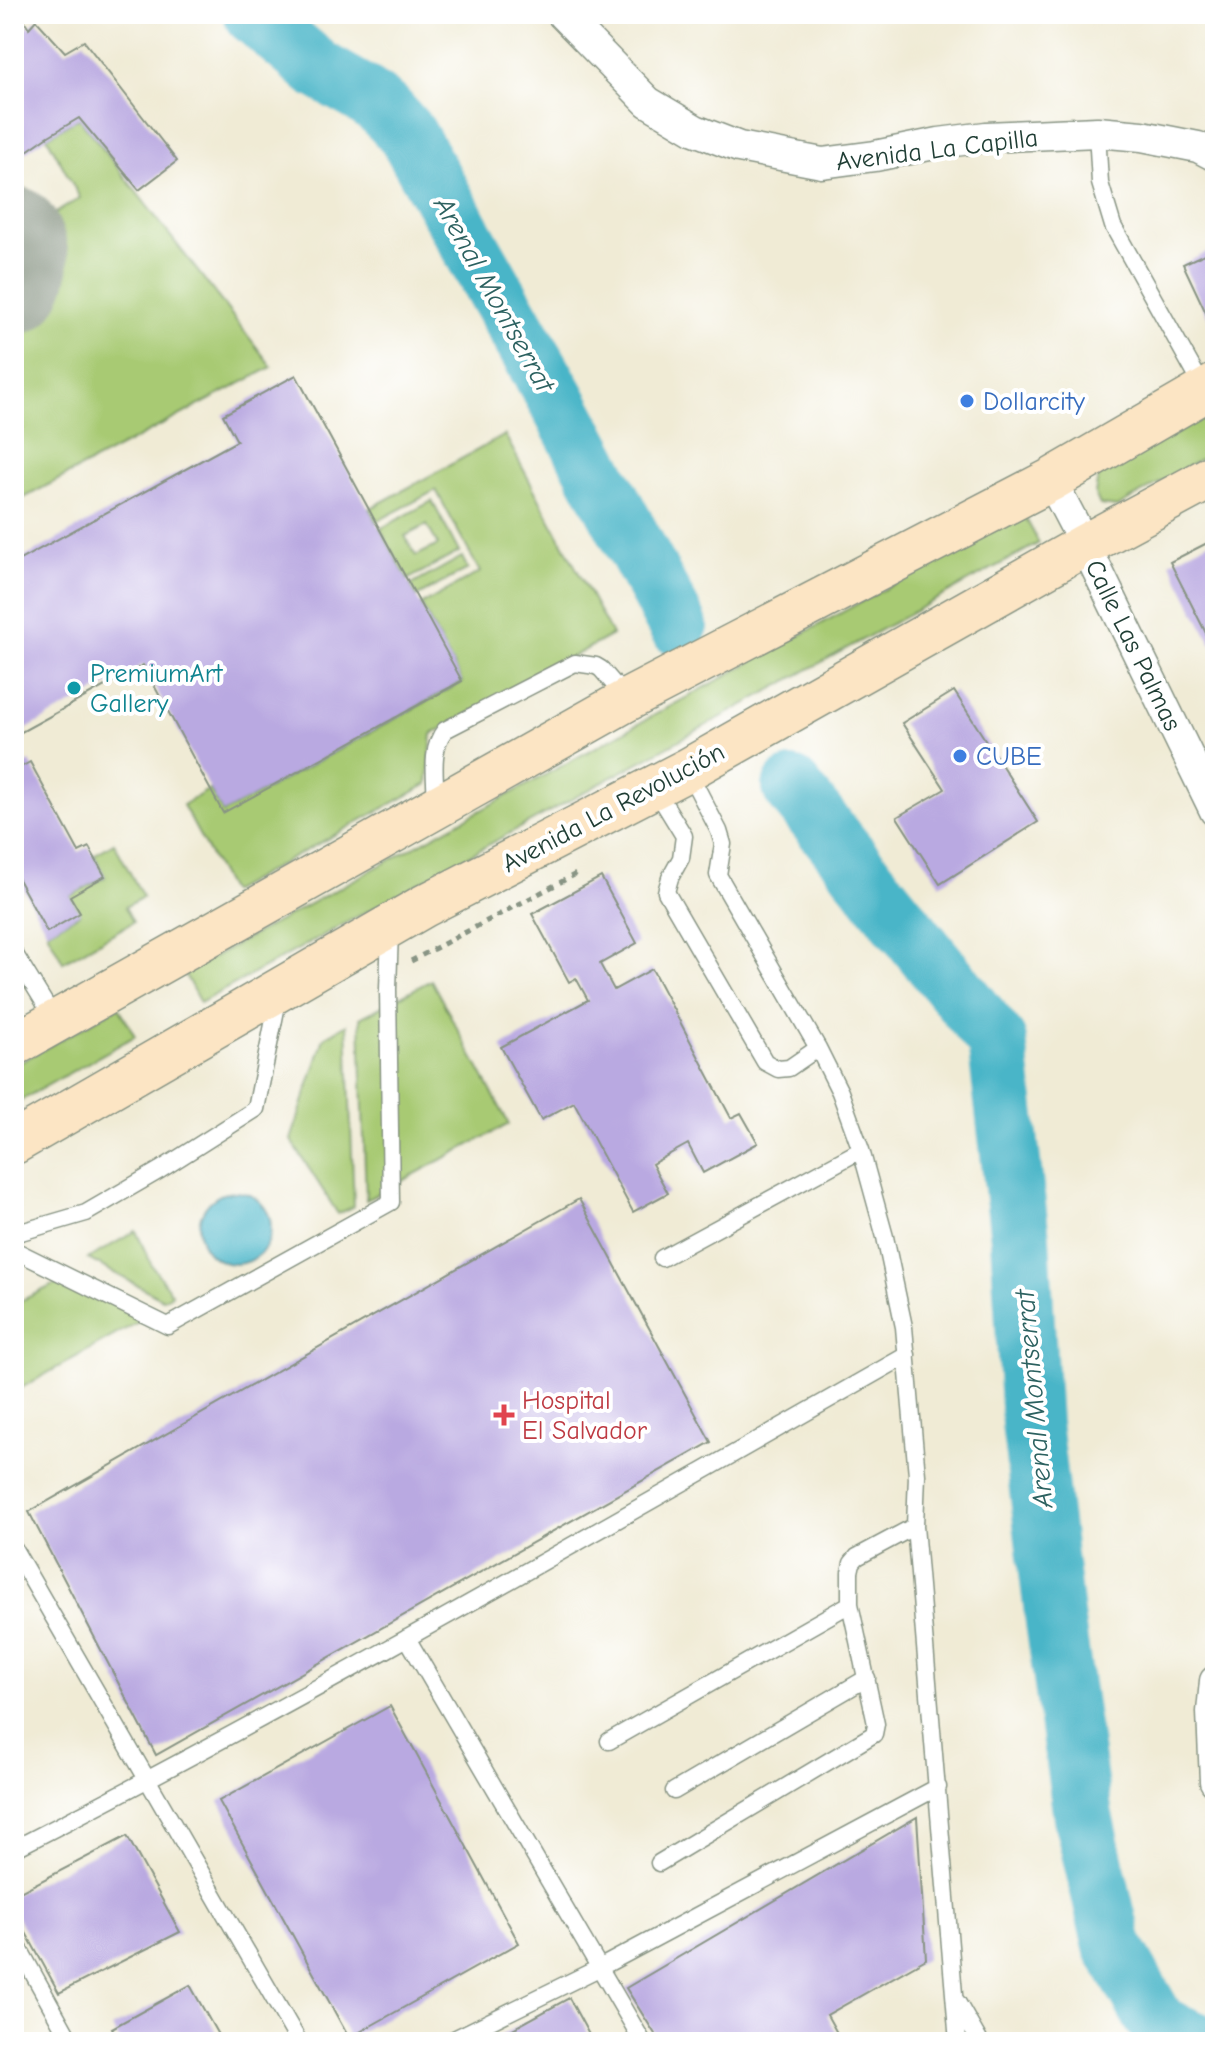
<svg xmlns="http://www.w3.org/2000/svg" width="1229" height="2056" viewBox="0 0 1229 2056" font-family="'Comic Neue',sans-serif">
  <rect width="100%" height="100%" fill="#fff"/>
  <filter id="ink" filterUnits="userSpaceOnUse"><feTurbulence type="fractalNoise" baseFrequency=".0125" numOctaves="2"/><feDisplacementMap in="SourceGraphic" scale="16" xChannelSelector="R" yChannelSelector="G"/><feConvolveMatrix kernelMatrix="1 2 1 2 8 2 1 2 1" color-interpolation-filters="sRGB"/></filter>
  <filter id="wash" filterUnits="userSpaceOnUse"><feTurbulence type="fractalNoise" baseFrequency=".006" numOctaves="4" result="noise"/><feDisplacementMap in="SourceGraphic" scale="32" xChannelSelector="R" yChannelSelector="G"/><feGaussianBlur stdDeviation="1.8" result="paint"/><feColorMatrix in="noise" values="0 0 0 0 0 0 0 0 0 0 0 0 0 0 0 0 0 1.4 0 .05"/><feComposite in="paint" operator="in"/></filter>
  <g filter="url(#wash)">
    <rect width="100%" height="100%" fill="#f0ebd5"/>
    <path fill="#a8ca73" stroke="#648454" stroke-width="2" fill-rule="evenodd" d="M79 118 272 367 14 503V327L30 316 45 292 48 267 46 240 36 225 80 198 47 137Z
      M1215 412V451L1117 507 1100 505 1095 494 1098 477Z
      M505 435 612 635 432 734 428 784 230 892 183 805 210 789 223 813 462 682 421 605 480 572 436 490 376 522 369 509Z
      M432 501 459 552 407 580 380 529ZM427 525 438 545 416 556 405 536Z
      M1023 513 1039 543 200 1003 184 973Z
      M462 557 468 569 416 597 410 586Z
      M114 843 143 897 125 907 133 922 63 962 47 932 79 914 70 896 105 877 94 855Z
      M431 980 509 1124 366 1200 360 1018Z
      M119 1007 135 1036 14 1104V1066Z
      M347 1024 354 1206 338 1214 291 1140 324 1038Z
      M136 1231 151 1264 172 1294 163 1299 88 1259Z
      M66 1279 145 1318 14 1392V1304Z"/>
    <path fill="#4ab5c8" stroke="#34797e" stroke-width="2" d="M199 1228a36 36 0 1 1 72 0a36 36 0 1 1-72 0Z"/>
    <g fill="none" stroke-linecap="round" stroke-linejoin="round">
      <path stroke="#4ab5c8" stroke-width="60" d="M253 14 318 69 364 95 385 110 408 136 555 396 678 626
        M792 787 997 1041 1020 1239 1031 1423 1055 1622 1083 1817 1113 1946 1158 2025 1197 2042"/>
      <path stroke="#889484" stroke-width="90" d="M14 231C26 250 28 271 14 290"/>
    </g>
    <g id="blocks">
      <path fill="#b9a9e1" d="M14 14 22 17 29 28 36 20 65 52 84 41 177 161 139 190 79 118 47 137 14 160Z
        M1215 249V332L1183 264Z
        M296 375 462 681 223 813 143 665 14 736V563L237 441 223 415Z
        M1215 539V651L1170 562Z
        M954 691 1038 822 940 884 897 817 945 789 902 723Z
        M30 762 79 852 89 847 105 876 70 896 80 913 47 932 14 872V771Z
        M601 877 637 943 600 964 614 990 652 969 731 1118 741 1113 758 1143 703 1173 688 1144 652 1164 668 1193 633 1212 574 1102 541 1120 501 1047 588 1000 576 978 569 982 532 914Z
        M579 1199 711 1442 156 1755 29 1512Z
        M390 1706 519 1943 349 2038 219 1801Z
        M917 1817 926 1959 827 2015 842 2042H660L626 1988Z
        M127 1836 180 1932 59 1993 14 1911V1895Z
        M190 1985 222 2042H120L112 2028Z
        M569 1998 593 2042H489Z"/>
    </g>
  </g>
  <g filter="url(#ink)">
    <use href="#blocks" fill-opacity="0" stroke="#889484" stroke-width="2"/>
    <g fill="none" stroke-linecap="round" stroke-linejoin="round">
      <g stroke="#889484" stroke-width="19">
        <path id="lane" d="M1097 132 1100 183 1113 226 1204 389
          M688 771 719 831 723 844 718 875 818 1048 840 1092 861 1150 885 1237 904 1327 917 1475 915 1526 958 2042
          M654 787 684 836 681 858 670 878 666 892 765 1062 778 1069 789 1068 818 1048
          M436 805C436 781 429 749 445 730L575 663 596 666 601 669 626 698
          M14 953 55 1020
          M14 1234 86 1213 160 1170 256 1109 279 995
          M14 1250 168 1326 391 1202 388 989 390 931
          M662 1258 861 1150
          M14 1549 299 2042
          M407 1638 643 2042
          M609 1741 850 1604
          M674 1791 867 1678
          M14 1849C317 1694 611 1523 907 1355
          M659 1863 874 1734 876 1724 850 1604V1572L852 1563 857 1557 915 1526
          M14 1939 71 2042
          M957 2002 980 2042
          M448 2042 601 1967 938 1787"/>
      </g>
      <g stroke="#889484" stroke-width="33">
        <path id="street" d="M562 14 648 102 695 130 739 147 822 163 875 156 939 143 986 137 1097 132 1142 136 1198 147 1215 156
          M1051 480 1085 545 1215 811
          M1215 1681 1212 1712 1215 1781"/>
      </g>
      <g stroke="#889484" stroke-width="45">
        <path id="secondary" d="M14 1045 627 700 1051 480 1215 385
          M14 1143 424 906 687 770 1085 545 1215 475"/>
      </g>
      <path stroke="#889484" stroke-width="5" stroke-dasharray="6 6" stroke-linecap="butt" d="M411 961 576 874"/>
      <use href="#lane" stroke="#fff" stroke-width="16"/>
      <use href="#street" stroke="#fff" stroke-width="30"/>
      <use href="#secondary" stroke="#fce5c4" stroke-width="42"/>
    </g>
  </g>
  <g fill="#3f7fe0" stroke="#fff" stroke-width="3">
    <circle cx="967" cy="401" r="8"/>
    <circle cx="960" cy="756" r="8"/>
  </g>
  <circle fill="#0f9aa8" stroke="#fff" stroke-width="3" cx="74" cy="688" r="8"/>
  <path fill="#e0444e" stroke="#fff" stroke-width="3" d="M500 1403h8v8h8v8h-8v8h-8v-8h-8v-8h8z"/>
  <g text-anchor="middle" stroke-width="8" stroke-linejoin="round" paint-order="stroke">
    <g font-size="26" fill="#1f3d34" stroke="#fff">
      <text transform="translate(937 149) rotate(-7)" y="9">Avenida La Capilla</text>
      <text transform="translate(1134 645) rotate(64)" y="9">Calle Las Palmas</text>
      <text transform="translate(613 807) rotate(-28)" y="9">Avenida La Revolución</text>
    </g>
    <g font-size="26" fill="#366cbe" stroke="#fff" text-anchor="start">
      <text x="983" y="410">Dollarcity</text>
      <text x="976" y="765">CUBE</text>
    </g>
    <g font-size="26" fill="#0d838f" stroke="#fff" text-anchor="start">
      <text x="90" y="682">PremiumArt<tspan x="90" dy="30">Gallery</tspan></text>
    </g>
    <g font-size="26" fill="#be3a42" stroke="#fff" text-anchor="start">
      <text x="522" y="1409">Hospital<tspan x="522" dy="30">El Salvador</tspan></text>
    </g>
    <g font-size="28" font-style="italic" fill="#2c6160" stroke="#fff">
      <text transform="translate(495 294) rotate(61)" y="10">Arenal Montserrat</text>
      <text transform="translate(1033 1399) rotate(-95)" y="10">Arenal Montserrat</text>
    </g>
  </g>
  <rect width="1229" height="2056" fill="none" stroke="#fff" stroke-width="48"/>
</svg>
